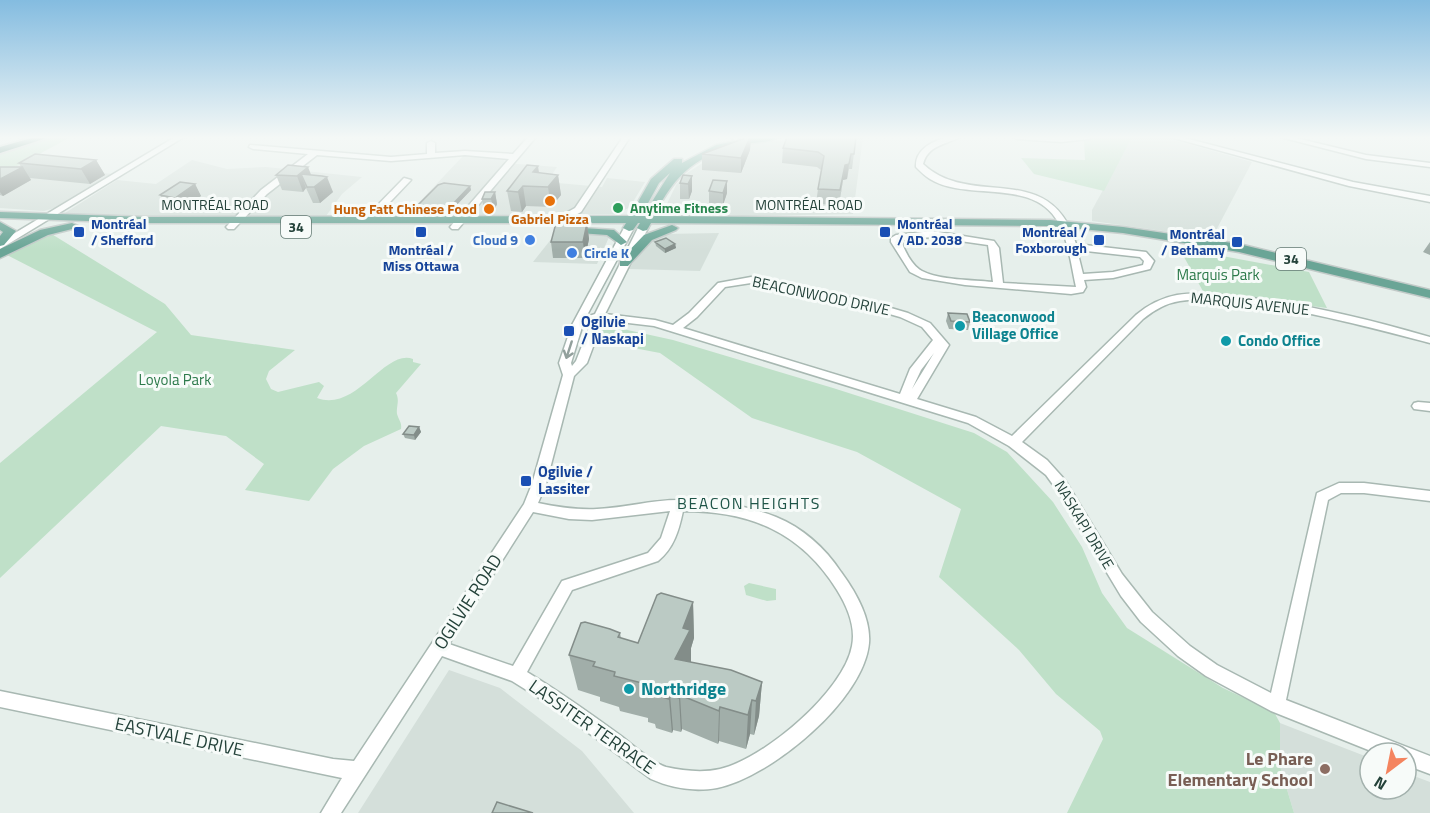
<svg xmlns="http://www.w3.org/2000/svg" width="1430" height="813" viewBox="0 0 1430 813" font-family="'Titillium Web',sans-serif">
  <rect width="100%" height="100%" fill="#e6efeb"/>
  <path fill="#d4dfda" d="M812 137H863L853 214 742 216 665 208 676 185 687 173 712 157 755 143Z
    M1132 137H1163L1252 162 1212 238 1092 221V210Z
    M464 155 504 160 505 163 557 167 547 182 602 187 607 178 645 182 630 207 618 214 406 216Z
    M192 160 227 169 266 167 362 177 342 194 326 216H66L65 213 117 180 156 184Z
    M22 163 112 174 58 207 44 211 0 208V175Z
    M556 233 610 235 597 264 533 262Z
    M719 233 700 271 629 269 647 241 664 234Z
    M449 670 500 688 582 751 634 813H358Z
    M1280 723 1370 758V789H1406V773L1430 782V813H1294L1280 766Z"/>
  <path fill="#bfe0c8" d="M52 137H71L0 175V151Z
    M1099 137H1132L1104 191 1034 174 1021 158 1085 160 1084 140Z
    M50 233 165 304 191 335 295 350 269 371 266 379 271 389 278 392 319 382 324 386 317 398C356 413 385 348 413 359V362L421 364 396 393C400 401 396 406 397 414 399 421 402 422 401 429L364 446 333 469 309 501 245 490 264 464 226 436 161 426 0 578V463L157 332 7 255Z
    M1179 248 1309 272 1327 308 1204 293Z
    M600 324 673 340 833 388 974 433 1007 452 1053 502 1082 547 1102 593 1127 628 1223 688 1274 712 1280 723V766L1294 813H1067L1103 739 1100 731 1056 694 1019 650 939 577 961 509 857 452 752 418 660 353 597 341Z
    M749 583 776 589V600L767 601 746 595 744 586Z"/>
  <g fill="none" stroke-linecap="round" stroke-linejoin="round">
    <g stroke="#a8b8b2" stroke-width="3">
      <path id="minor" d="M175 137H184L0 249V242Z
        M528 137H536L458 229H452L450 227 509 159 465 155 391 161 317 155 267 194 234 229H228L226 227 261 190 308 154 253 149 249 147 250 145 391 157 427 154V143L431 141 435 143V153L465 151 513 154Z
        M623 137H630L581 212 563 222H557V218L575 208Z
        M731 137H738L739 138 735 140Z
        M948 137H960C945 145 928 145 923 164 972 210 1050 158 1076 244L1146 252 1154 261 1150 269 1113 278 1084 280 1086 287 1083 292 1071 294 965 285 922 278 910 272 891 242V238L896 235 932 231 994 241 999 248 1003 283 1076 287C1071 265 1069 242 1058 222 1033 177 967 202 930 179 925 176 920 171 916 167 915 149 933 141 948 137ZM932 237 988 245 993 282C973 280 939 280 922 271 912 266 904 250 901 240ZM1077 250 1140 257 1144 261 1143 265 1113 272 1083 274Z
        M1013 137H1093L1089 139 1061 142 1017 139Z
        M1170 137H1181L1353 182 1430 196V202L1349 186Z
        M1280 137H1292L1366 155 1430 163V167L1366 159Z
        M404 178 411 180 371 222H365V218Z
        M629 225 634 228 586 317 595 314 638 228 640 226H646L648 228 605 314 655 320 673 325 689 313 718 283 751 277 874 303 908 313 930 323 949 345 917 399 976 417 1012 436 1136 315C1148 305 1161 298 1177 295 1195 292 1214 294 1232 296 1299 302 1365 318 1430 337V343C1376 329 1323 315 1268 306 1239 302 1209 297 1180 301 1166 303 1154 310 1143 319L1022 442 1047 460 1065 480 1122 574 1152 612 1190 646 1217 665 1271 693 1317 493 1339 483H1364L1430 491V501L1364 493H1341L1328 500 1286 700 1430 756V774L1406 765V753H1376L1271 711 1206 676 1178 656 1141 622 1121 596 1059 493 1046 475 1009 446 968 423 654 326 603 320 587 363 574 376 546 484 538 503C557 507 577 510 597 509 624 508 651 500 678 500 711 499 745 505 776 517 803 528 825 548 841 572 855 591 871 618 869 643 864 700 771 777 717 788 695 792 671 788 651 779L552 706 512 681 442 656 341 813H321L342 778 0 707V691L333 759 354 761 524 504 532 484 563 375 559 363 572 325 624 228ZM751 283 872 309 900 317 922 327 933 340 910 369 900 394 683 328 697 317 725 287ZM591 323 576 361 572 366 571 363 582 327ZM934 353 912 389 921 370ZM670 511 661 538 648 553 562 581 513 666 449 644 533 512 569 519 592 520ZM683 511C750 511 801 532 837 590 847 606 856 627 852 646 844 691 764 759 720 769 703 773 684 771 666 767 653 763 633 745 621 736 591 714 560 692 527 672L572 590 658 561C674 548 679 530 683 511Z
        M1418 402 1430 403V411L1414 409 1412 406 1414 403Z"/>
    </g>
    <g stroke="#c2cac8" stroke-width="3">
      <path id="major" d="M754 137H778C770 143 756 142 746 144 699 153 675 173 654 216L1050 220 1123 227 1239 244 1430 290V298L1239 252 1123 233 1050 226 651 223 647 230 643 231 637 228 640 223H638L633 230 629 231 623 228 626 223H147L0 218V212L147 217 630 216 651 179 674 159H682V163L716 145ZM670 173 643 216H641L659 183Z
        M0 222 16 231 4 245 0 246V236L3 232 0 230Z
        M72 223 78 226 76 228 48 235 0 258V249L40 230Z
        M672 225 678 228 676 230 652 240 628 266H620V260L644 235Z
        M583 228 614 230 627 242 621 245 607 235 579 233 577 231Z"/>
    </g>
    <g stroke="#c2cac8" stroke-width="4">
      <path id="highway" d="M35 137H50L0 153V147Z"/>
    </g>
    <use href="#minor" fill="#fff" fill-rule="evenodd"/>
    <use href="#major" fill="#6aa596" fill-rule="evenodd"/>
    <use href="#highway" fill="#2f6f62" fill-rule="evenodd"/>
  </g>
  <path fill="#a1aea9" d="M751 137 750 150 741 173 702 170V154Z
    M856 137 852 169H849L847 179 843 180 839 205 816 204 818 189 821 170 817 167 782 163 783 148Z
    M96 160 105 175 90 184 30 178 31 180 3 196 0 195V167H21L19 163Z
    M539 173 558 175 561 195 551 207 526 206 522 212 511 211 507 191Z
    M276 175H311L333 192 320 203H313L306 188 303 192 282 190Z
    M692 176V191L689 199H680V183Z
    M195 184 201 196 181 209 167 207 160 195Z
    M470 186 471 190 450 212 444 214 417 211 416 207Z
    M709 191 727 193 723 205 709 203Z
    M495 192 497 204 494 211H484L482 199Z
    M587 223 589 239 585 258H553L551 242Z
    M655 242 675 244 676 248 665 253 656 246Z
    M1430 242V255L1423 252Z
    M948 313 970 322 968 330 949 329 946 321Z
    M419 427 421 432 415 440 405 438 403 434Z
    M693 602 694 638 691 648V663L762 682 759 716 754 735 750 734 746 749 719 741 718 744 682 729 681 732 673 730 672 733 656 728 655 724 648 722V718L620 711 619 707 600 701V697L578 690 569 655 620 633 621 638 638 643Z"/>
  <path fill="#838d89" d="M751 137 750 150 741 173V158Z
    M96 160 105 175 90 184 81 169Z
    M849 164 847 179 843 180 839 205 845 165Z
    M538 166 541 186 533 172Z
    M23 167 31 180 3 196 0 192V179Z
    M308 167 314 182 307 188 301 174 306 188 303 192 297 176Z
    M558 175 561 195 551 207 548 187Z
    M692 176V191L689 199 688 184Z
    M327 177 333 192 320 203 314 187Z
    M727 181V193L723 205V193Z
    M195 184 201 196 181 209 175 198Z
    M470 186 471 190 450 212 444 214 443 210Z
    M523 186 526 206 522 212 518 192Z
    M495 192 497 204 494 211 491 199Z
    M587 223 589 239 585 258 583 242Z
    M675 244 676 248 665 253V249Z
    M419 427 421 432 415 440 414 435Z
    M693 602 694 638 691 648V666L675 659 683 628Z
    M762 682 759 716 754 735 756 701Z
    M670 695 673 730 672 733 669 699Z
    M680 695 682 729 681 732 679 698Z
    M752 700 750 734 746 749 748 715Z
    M720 707 719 741 718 744 719 711Z"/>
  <path fill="#bbcac4" stroke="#838d89" stroke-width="1.5" d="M748 137H750L741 158 702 154Z
    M787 137H856L854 154H851L849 164 845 165 840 190 818 189 824 156 818 152 783 148Z
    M35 154 96 160 81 169 19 163Z
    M288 165 308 167 297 176 276 175Z
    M527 165 538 166 533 172 558 175 548 187 523 186 518 192 507 191Z
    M0 167H23L0 179Z
    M301 174 322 176 327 177 314 187H307Z
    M683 175 692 176 688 184 680 183Z
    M713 180 727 181 723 193 709 191Z
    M180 182 195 184 175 198 160 195Z
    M444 183 470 186 449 208 443 210 416 207 438 185Z
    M485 192H495L491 199H482Z
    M556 223H587L583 242H551Z
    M666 238 675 244 665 249 655 242Z
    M948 313 967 314 970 322 951 321Z
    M409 426 419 427 414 435 403 434Z
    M661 593 693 602 683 628 690 630 675 659 731 670 762 682 756 701 752 700 748 715 720 707 719 711 680 695 679 698 670 695 669 699 652 694 653 690 644 688 646 684 614 676 615 672 593 666 595 662 569 655 581 623 585 622 610 629 620 633 618 637 638 643 657 595Z
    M497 802 533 813H492Z"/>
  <defs><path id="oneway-shaft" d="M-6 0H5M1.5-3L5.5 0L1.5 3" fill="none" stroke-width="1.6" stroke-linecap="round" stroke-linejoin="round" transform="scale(1.5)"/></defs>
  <use stroke="#92a09c" href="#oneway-shaft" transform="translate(569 350) rotate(108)"/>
  <linearGradient id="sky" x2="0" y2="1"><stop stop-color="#84bce0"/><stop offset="0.55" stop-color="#f4f8f6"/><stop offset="1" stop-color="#f4f8f6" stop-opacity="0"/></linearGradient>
  <rect width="1430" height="250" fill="url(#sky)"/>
  <g fill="#e8710a" stroke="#f7fbf9" stroke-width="2">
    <circle cx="550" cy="201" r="6"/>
    <circle cx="489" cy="209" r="6"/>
  </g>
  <circle fill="#2e9e5b" stroke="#f7fbf9" stroke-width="2" cx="618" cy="208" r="6"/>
  <g fill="#1a4fb4" stroke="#f7fbf9" stroke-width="2">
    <rect x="73" y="226" width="12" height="12" rx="3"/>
    <rect x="415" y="226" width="12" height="12" rx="3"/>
    <rect x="879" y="226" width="12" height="12" rx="3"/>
    <rect x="1093" y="234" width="12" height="12" rx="3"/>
    <rect x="1231" y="236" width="12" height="12" rx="3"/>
    <rect x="563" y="325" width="12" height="12" rx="3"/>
    <rect x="520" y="475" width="12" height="12" rx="3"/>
  </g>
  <g fill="#3f7fe0" stroke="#f7fbf9" stroke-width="2">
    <circle cx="530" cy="240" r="6"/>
    <circle cx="572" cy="253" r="6"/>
  </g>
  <g fill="#0f9aa8" stroke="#f7fbf9" stroke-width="2">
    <circle cx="960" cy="326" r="6"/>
    <circle cx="1226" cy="341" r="6"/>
    <circle cx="629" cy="689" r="6"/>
  </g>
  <circle fill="#8d6e63" stroke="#f7fbf9" stroke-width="2" cx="1325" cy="769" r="6"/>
  <g text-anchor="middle" stroke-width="6" stroke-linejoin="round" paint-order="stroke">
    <g font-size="14" fill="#24423a" stroke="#f7fbf9">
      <text x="215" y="210">MONTRÉAL ROAD</text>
      <text x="809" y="210">MONTRÉAL ROAD</text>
    </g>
    <g font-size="14" font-weight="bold" fill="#27864d" stroke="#f7fbf9" text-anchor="start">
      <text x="630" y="213">Anytime Fitness</text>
    </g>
    <g font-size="14" font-weight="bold" fill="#c56008" stroke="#f7fbf9" text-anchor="end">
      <text x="477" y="214">Hung Fatt Chinese Food</text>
      <text x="550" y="224" text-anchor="middle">Gabriel Pizza</text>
    </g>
    <g font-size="14" font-weight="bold" fill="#164399" stroke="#f7fbf9" text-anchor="start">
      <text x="91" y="229">Montréal<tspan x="91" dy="16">/ Shefford</tspan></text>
      <text x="897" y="229">Montréal<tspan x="897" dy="16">/ AD. 2038</tspan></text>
      <text x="1087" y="237" text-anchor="end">Montréal /<tspan x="1087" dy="16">Foxborough</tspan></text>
      <text x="1225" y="239" text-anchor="end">Montréal<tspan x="1225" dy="16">/ Bethamy</tspan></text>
      <text x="421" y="255" text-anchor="middle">Montréal /<tspan x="421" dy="16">Miss Ottawa</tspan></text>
    </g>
    <g fill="#f7fbf9" stroke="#637a73" stroke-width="1.5">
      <rect x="281" y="216" width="30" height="22" rx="4.5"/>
      <rect x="1276" y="248" width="30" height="22" rx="4.5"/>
    </g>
    <g font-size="14" font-weight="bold" fill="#24423a">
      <text x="296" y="232">34</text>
      <text x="1291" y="264">34</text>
    </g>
    <g font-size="14" font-weight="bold" fill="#366cbe" stroke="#f7fbf9" text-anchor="end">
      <text x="518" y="245">Cloud 9</text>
      <text x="584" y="258" text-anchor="start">Circle K</text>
    </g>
    <g font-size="15" fill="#2d7a4b" stroke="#f7fbf9">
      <text x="1218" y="280">Marquis Park</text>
      <text x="175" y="385">Loyola Park</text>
    </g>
    <g font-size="15" fill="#24423a" stroke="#f7fbf9">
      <text transform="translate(821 296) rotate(12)" y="5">BEACONWOOD DRIVE</text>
      <text transform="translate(1250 304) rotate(6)" y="5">MARQUIS AVENUE</text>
      <text transform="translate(1084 525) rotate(59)" y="5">NASKAPI DRIVE</text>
    </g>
    <g font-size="15" font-weight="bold" fill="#0d838f" stroke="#f7fbf9" text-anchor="start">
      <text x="972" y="322">Beaconwood<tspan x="972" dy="17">Village Office</tspan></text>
      <text x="1238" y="346">Condo Office</text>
    </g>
    <g font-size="15" font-weight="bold" fill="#164399" stroke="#f7fbf9" text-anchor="start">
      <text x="581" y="327">Ogilvie<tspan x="581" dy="17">/ Naskapi</tspan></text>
      <text x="538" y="477">Ogilvie /<tspan x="538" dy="17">Lassiter</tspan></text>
    </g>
    <g font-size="16" letter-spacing="1.5" fill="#1f5548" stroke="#f7fbf9">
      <text x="749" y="509">BEACON HEIGHTS</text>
    </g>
    <g font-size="18" fill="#24423a" stroke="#f7fbf9">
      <text transform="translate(468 602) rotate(-57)" y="6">OGILVIE ROAD</text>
      <text transform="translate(592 727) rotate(35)" y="6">LASSITER TERRACE</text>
      <text transform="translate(179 737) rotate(12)" y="6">EASTVALE DRIVE</text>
    </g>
    <g font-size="18" font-weight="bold" fill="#0d838f" stroke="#f7fbf9" text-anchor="start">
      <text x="641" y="695">Northridge</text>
    </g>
    <g font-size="18" font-weight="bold" fill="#785e54" stroke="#f7fbf9" text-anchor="end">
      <text x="1313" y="765">Le Phare<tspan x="1313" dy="21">Elementary School</tspan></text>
    </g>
  </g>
  <g transform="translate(1388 771) rotate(212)"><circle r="28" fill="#f7fbf9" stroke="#a3b1ad" stroke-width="1.5"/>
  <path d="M0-4.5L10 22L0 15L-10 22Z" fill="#f4845f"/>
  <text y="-9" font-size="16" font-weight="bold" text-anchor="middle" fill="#24423a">N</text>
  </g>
</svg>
